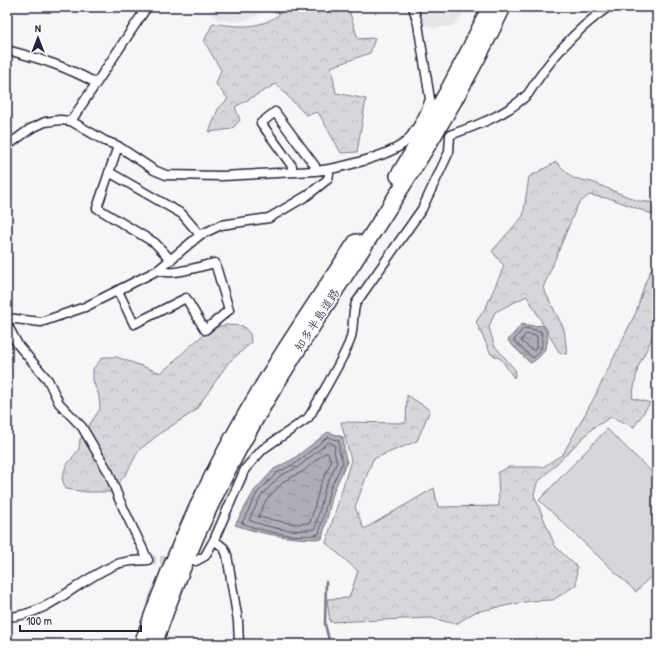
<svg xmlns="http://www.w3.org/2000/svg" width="664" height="651" viewBox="0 0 664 651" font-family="'Patrick Hand','Klee One',sans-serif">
  <defs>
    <pattern id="forest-crowns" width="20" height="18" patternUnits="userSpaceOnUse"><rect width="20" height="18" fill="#d7d7db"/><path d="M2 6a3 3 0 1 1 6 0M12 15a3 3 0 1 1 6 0" fill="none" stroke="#b8b8bd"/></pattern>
    <pattern id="water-ripples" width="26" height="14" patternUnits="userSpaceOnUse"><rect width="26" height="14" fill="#aeaeb7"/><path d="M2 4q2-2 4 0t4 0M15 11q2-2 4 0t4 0" fill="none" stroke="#8d8d96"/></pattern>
  </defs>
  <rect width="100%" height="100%" fill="#f6f6f7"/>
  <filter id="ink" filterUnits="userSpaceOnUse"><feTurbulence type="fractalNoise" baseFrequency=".025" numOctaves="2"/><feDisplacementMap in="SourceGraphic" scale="8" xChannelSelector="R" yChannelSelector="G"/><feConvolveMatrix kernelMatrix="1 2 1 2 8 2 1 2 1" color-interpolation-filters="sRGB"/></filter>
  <g filter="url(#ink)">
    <path fill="#e6e6e9" d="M205 7H263L261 12 251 19 235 22 217 19Z
      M416 7H470L453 26 434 28 421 24Z"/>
    <path fill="#d7d7db" stroke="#7c7c8b" d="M607 429 657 477V569L636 592 539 500Z"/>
    <path fill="url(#forest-crowns)" stroke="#7c7c8b" d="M281 7H348L358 39 375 38 370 53 331 67 336 93 366 99 357 152 341 153 318 112 306 115 276 84 235 107 240 120 232 129 209 132 218 109 228 99 216 84 221 70 204 41 213 23C238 27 260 30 281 13Z
      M556 162 573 178 592 182 638 201 657 203V216L612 199 589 195 578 204 543 288 564 329 567 354 559 352 527 296 495 312 489 327 494 345 516 371 514 378 501 359 491 354 476 322 486 307 504 266 492 251 523 216 529 177Z
      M657 256V283L654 290 657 291V328L638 367 632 398 650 403 634 427 611 417 593 428 537 483 534 495 555 546 577 567 576 585 553 600 530 601 475 612 456 624 431 618 330 622 327 599 349 598 358 571 326 543 351 460 341 422 406 423 407 395 430 410 417 441 373 459 355 507 364 529 434 488 438 507 499 506 498 472 509 467H543L563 454 595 396 636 312 645 283Z
      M225 325 243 326 250 334 251 343 228 363 195 411 162 432 139 450 126 474 111 492H87L66 489 62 479 66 466 79 449 80 439 100 409 99 396 93 381V369L103 357H117L161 373C179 358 203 329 225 325Z"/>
    <path fill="url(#water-ripples)" stroke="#767685" d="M522 324 534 326 542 325C555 336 544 358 530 363L509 342 508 340Z
      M328 432 343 437C345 447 343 452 347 462L334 490 322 539C291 539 264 535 235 525L254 491 274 469 293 459Z"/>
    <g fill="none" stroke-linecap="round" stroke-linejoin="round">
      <path stroke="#5a5a6d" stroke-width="1" d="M524 328 541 331C543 341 543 352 533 358L514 341Z
        M526 334 537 336V346L534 351 521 341Z
        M328 437 339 441V451L343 462 330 489 319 534C295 539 264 532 242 523L257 493 277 473 296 463Z
        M329 442 335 445 334 452 337 462 325 488 315 529C295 533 268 528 249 520L261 496 280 476 298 467Z
        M325 453H328L331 462 320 486 310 523 294 524 258 517 266 500 284 481 302 472Z"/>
      <path stroke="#767685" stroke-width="2.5" d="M326 582 325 624 330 644"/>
      <path stroke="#ccccd1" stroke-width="8" stroke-dasharray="8 4" stroke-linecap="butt" d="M148 560H175"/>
      <g stroke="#22223b" stroke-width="11">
        <path id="street" d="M7 50C41 59 65 66 96 83
          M71 121 147 7
          M7 146 30 129 45 122 60 120 71 121 105 141 118 146 154 170 166 175 222 176 315 171C337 169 385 157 403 144 414 136 426 112 430 99L418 24 413 7
          M118 146 97 208 155 243 171 260
          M109 172 182 214 200 235
          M292 172V166L261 123 275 112 315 166V171
          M118 291 134 324 186 298 205 330 229 310 215 263C200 266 171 277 158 270
          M7 318 41 322 85 307 158 270 200 235 221 225 269 218 308 195 328 179 330 169
          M7 324 18 345 48 380 59 403 82 427 109 473 119 499 148 560C137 561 125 560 115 565 77 580 50 615 7 617
          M214 540 224 548 227 555 238 621 239 644
          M196 561 205 556 214 540 245 469 263 449 308 418 312 412C324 389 339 367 349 343 355 330 351 316 356 303L422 209 449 152 450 135C478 125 506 115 528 94 551 58 573 32 608 7"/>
      </g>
      <g stroke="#22223b" stroke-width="18">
        <path id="highway" d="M398 176C432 122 463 65 490 7
          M142 644C160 592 180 542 204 493 246 405 302 323 356 242
          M154 644C184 557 222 474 269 396 347 266 438 145 503 7"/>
      </g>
      <use href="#street" stroke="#fff" stroke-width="8"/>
      <use href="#highway" stroke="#fff" stroke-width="15"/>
    </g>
  </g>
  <g text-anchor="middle" stroke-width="3" stroke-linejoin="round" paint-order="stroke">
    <g font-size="12" fill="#22223b" stroke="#fff">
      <text transform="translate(317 320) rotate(-57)" y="4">知多半島道路</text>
    </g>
  </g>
  <rect width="664" height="651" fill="none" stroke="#fff" stroke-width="24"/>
  <rect x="12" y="12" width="640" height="627" fill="none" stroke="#22223b" stroke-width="1.5" filter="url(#ink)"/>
  <g transform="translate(38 38)" stroke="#ffffff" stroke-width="3" paint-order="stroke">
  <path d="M0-3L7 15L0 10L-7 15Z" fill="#22223b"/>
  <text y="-6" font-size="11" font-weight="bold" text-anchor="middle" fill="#22223b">N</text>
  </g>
  <path d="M20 625v6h121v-6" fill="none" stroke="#22223b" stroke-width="2"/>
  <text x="26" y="625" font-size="12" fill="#22223b" stroke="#ffffff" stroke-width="3" paint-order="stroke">100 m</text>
</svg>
